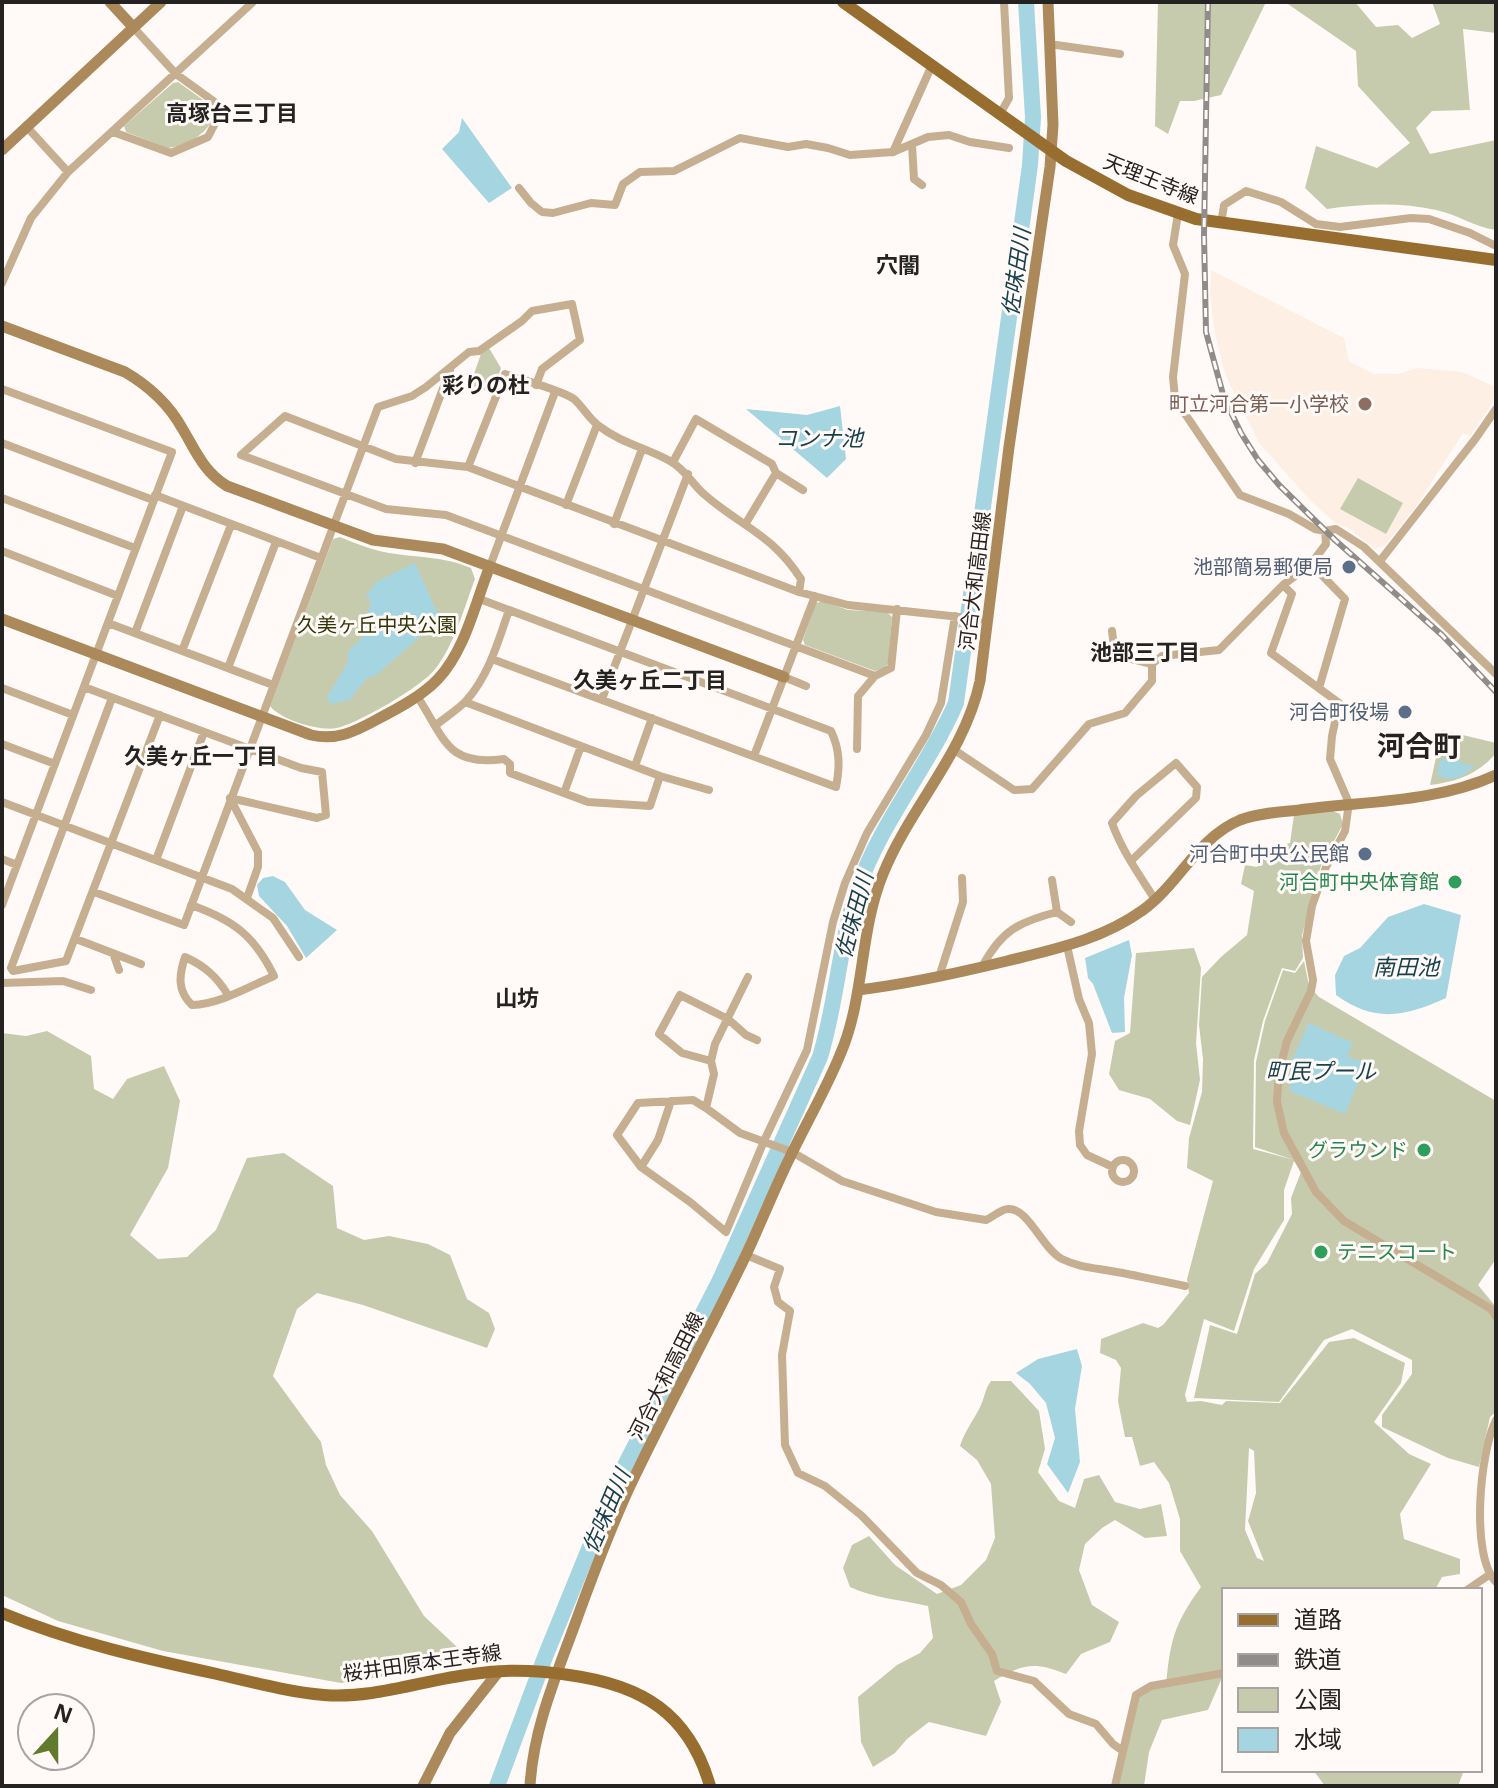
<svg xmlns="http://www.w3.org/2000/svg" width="1498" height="1788" viewBox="0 0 1498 1788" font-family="'Noto Sans','Noto Sans JP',sans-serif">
  <rect width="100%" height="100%" fill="#fffaf7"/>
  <path fill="#feefe5" d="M1211 270 1344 338 1349 361 1374 374H1399L1417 368 1462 372 1496 387V397L1470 436 1463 433 1415 508 1384 546 1375 549 1350 529 1335 523 1308 498 1259 443 1225 374 1215 334 1210 294Z"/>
  <path fill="#c6cbad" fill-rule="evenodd" d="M1158 2H1266L1221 95 1194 101H1180L1168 134 1155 126Z
    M1285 2H1355L1376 27 1398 25 1412 38 1440 24 1432 2H1496V33L1463 29 1470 110 1432 111 1416 128 1430 154 1496 140V230C1474 227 1457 214 1436 210 1399 202 1364 204 1327 209L1305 188 1316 146 1377 168 1410 143 1358 86 1356 51Z
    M178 82 213 107 216 113C208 133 190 145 168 148L126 132 124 126 173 83Z
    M489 348 501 368 492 393 470 385 481 354Z
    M1358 478 1403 503 1386 534 1340 509Z
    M340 537C356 544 373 550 389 553 419 558 442 556 471 568L475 579C464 608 455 643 436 668 423 686 359 723 337 728 320 732 279 719 270 706L333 539Z
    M823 601 848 610 887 612 892 617 888 663 885 668 875 671 805 645 803 640 816 603Z
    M1442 730 1496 743V753C1479 774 1456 782 1430 785Z
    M1330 810 1340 814 1343 824 1321 866 1302 935 1303 958 1295 971 1282 968 1263 1021 1254 1060 1253 1149 1294 1160 1255 1147 1256 1062 1265 1021 1283 970 1295 973 1304 961 1309 986 1319 997 1496 1101V1259L1478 1285 1496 1307V1412L1490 1417 1479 1467 1448 1458 1382 1427V1415L1412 1374V1360L1352 1329 1324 1340 1279 1402 1194 1398 1210 1325 1237 1334 1255 1274 1267 1263 1292 1214 1291 1198 1301 1172 1294 1161 1284 1190V1220L1254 1269 1234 1331 1204 1319 1185 1395 1187 1402 1201 1401 1222 1405 1226 1401 1280 1403 1329 1342 1354 1338 1405 1363 1401 1383 1374 1422 1409 1454 1431 1464 1400 1514 1404 1539 1460 1559V1574L1442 1577 1435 1590H1224V1673L1208 1710 1162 1720 1149 1752 1144 1786H1117L1138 1697 1145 1691 1166 1686C1170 1641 1174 1624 1201 1587L1180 1551V1519L1169 1483 1154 1462 1140 1466 1132 1437H1125L1118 1401 1121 1368 1116 1360 1100 1353 1101 1339 1143 1323 1158 1328 1163 1325 1189 1293 1187 1279 1213 1181 1187 1168 1189 1138 1202 1092 1203 1059 1199 1025 1202 977 1221 957 1247 935 1254 891 1241 884 1245 865 1257 867 1267 849 1290 843 1294 815ZM1249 1448 1254 1451 1256 1493 1248 1521 1264 1561 1257 1558 1245 1530Z
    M1194 948 1201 968 1196 1043 1200 1080 1190 1125 1177 1121 1150 1099 1119 1090 1109 1074 1115 1041 1130 1033 1136 953Z
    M47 1031 91 1056 94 1089 113 1099 127 1079 164 1066 180 1101 168 1168 130 1235 158 1259 187 1257 216 1230 247 1158 284 1153 333 1186 337 1228 364 1240 389 1236 428 1244 450 1255 467 1299 489 1313 495 1329 487 1348 363 1305 317 1293 297 1309 273 1376 321 1442 326 1465 340 1495 372 1531 424 1616 473 1662 341 1683 163 1651 58 1621 2 1595V1033L26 1036Z
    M991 1381H1011L1039 1411 1045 1449 1038 1472 1059 1501 1075 1508 1084 1479 1099 1475 1115 1502 1140 1509 1161 1504 1167 1536 1145 1538 1115 1520 1102 1528 1085 1544 1079 1570 1092 1605 1119 1622 1110 1642 1081 1654 1066 1674C1034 1661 1022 1664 994 1681L1001 1702 986 1736 929 1722 907 1739 895 1753 873 1767 861 1742 858 1697 897 1665 920 1653 933 1638 928 1606C902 1600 873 1598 850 1587L843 1568 852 1545 869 1536 895 1565 937 1594 961 1585 986 1560 995 1538 991 1484 977 1460 960 1446C965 1430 974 1420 981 1405 985 1396 985 1389 991 1381Z
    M1313 1770H1464L1458 1786H1325Z"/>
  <path fill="#a6d5e2" d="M462 118 512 188 489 203 442 149 459 132Z
    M840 406 846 459 827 478 746 409 807 415Z
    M415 563 440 619 375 676 367 678 349 700 331 704 327 697 348 662V651L361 639 371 601 366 596 376 582Z
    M1455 757 1463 764 1475 765C1463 777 1454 783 1437 775L1440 760Z
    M273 876 285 882 305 910 337 930 306 958 287 926 259 896 257 885 263 878Z
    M1424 904 1461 915 1446 998C1404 1017 1375 1023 1336 995L1335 975 1344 956 1360 948 1388 917Z
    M1129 940 1132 955 1124 998 1125 1032 1112 1033 1093 984 1088 978 1085 958Z
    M1309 1023 1353 1043 1347 1056 1366 1064 1345 1114 1290 1091 1292 1060Z
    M1077 1349 1082 1366 1075 1409 1080 1462 1068 1493 1047 1464 1055 1438 1046 1403 1030 1384 1016 1373 1038 1359Z"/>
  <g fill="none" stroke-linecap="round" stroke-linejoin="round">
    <path stroke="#a6d5e2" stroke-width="16" d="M497 1786 545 1657 615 1485 720 1280 820 1057C837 1002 839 943 858 888 881 822 928 767 956 703L1030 165 1033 117 1026 2"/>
    <path stroke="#c6af90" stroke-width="8" d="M1049 44 1120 54
      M1000 114 1009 98 1004 2
      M26 126 68 172
      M113 132 171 153 208 137 223 108 176 74 133 27
      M912 145 914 179 922 185
      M893 152 932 65
      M519 188 531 203 542 212 553 213 591 203 615 205 623 184 640 172 674 171 740 138 788 147 806 144 828 148 850 155 893 152 928 137 949 135 970 142 1009 148
      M1178 214 1173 245 1185 274 1173 377 1175 399 1240 495 1289 514 1315 529 1325 531 1336 529 1364 547 1496 674
      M1221 224 1224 205 1246 191 1281 202 1316 224 1340 227 1411 218 1429 219 1470 233 1496 246
      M2 283 31 218 68 172 253 2
      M2 389 172 452 2 905
      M2 443 153 500
      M673 462 696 419 772 464 776 473 746 523
      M415 463 450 370
      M468 467 505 374C522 380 561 390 574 399 583 407 589 419 599 426 621 443 647 448 670 461 686 470 692 484 705 495 742 527 772 534 801 579L799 592
      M776 473 803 490
      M155 495 321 558
      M2 498 135 548
      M566 505 597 425
      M614 524 642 449
      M2 551 118 596
      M1380 561 1476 438 1496 409
      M1311 564 1345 599 1319 688
      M490 566 555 392
      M1283 585 1292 594 1271 653 1339 703 1332 736 1330 759 1349 803 1345 831 1326 867 1312 906 1306 941 1313 980 1311 991 1287 1041 1279 1072 1277 1102 1284 1133 1316 1192 1344 1221 1491 1309 1496 1317
      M477 598 831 731C840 750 840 766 836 787L492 659
      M897 609 891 668 875 676 446 515 386 509 241 455 285 416 396 459 468 467 799 592 848 605 988 620
      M108 623 273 685
      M1112 631 1114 646 1128 658 1152 664
      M135 633 183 506
      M182 651 231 525
      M228 668 276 542
      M784 677 806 686
      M84 687 301 768 322 772 326 815 317 818 230 798
      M2 688 73 715
      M417 696C445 738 446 767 504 759L510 764V773L588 802 650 806 660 776 465 702
      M112 698 11 968 13 971 66 961 160 715
      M602 699 688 474
      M436 725C446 717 457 710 466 701 489 675 498 642 509 610
      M2 744 55 764
      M857 749 858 696 875 676
      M953 749 1014 790 1032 789 1089 724 1125 713 1152 681V664L1162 656 1219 650 1283 585 1311 564 1326 544 1325 531
      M754 756 815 596
      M635 766 652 718
      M660 776 709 790
      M564 793 581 746
      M230 798 258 852V867L247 898
      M2 802 232 889 273 918 299 957
      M2 859 17 865
      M156 860 204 732
      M1131 861 1196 798 1197 787 1176 763 1136 796 1112 823C1122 851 1140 876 1156 901
      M94 892 184 925 378 407 412 396 426 387 469 352 479 351 522 321 532 311 572 304 580 340 542 369 536 385
      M191 905C233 920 254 935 274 976 248 987 220 1004 192 1005 177 991 179 975 185 957 205 966 217 977 228 995
      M1057 912 1071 922
      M76 939 141 964
      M1067 946 1079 999 1089 1023 1092 1054 1079 1131 1080 1145 1087 1155 1113 1167
      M113 953 119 970
      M982 967C1001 931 1018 922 1057 912L1052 880
      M748 977 715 1044 711 1061 714 1074 706 1108 740 1133 792 1152 842 1181 936 1212 986 1220C993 1217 1001 1209 1008 1209 1028 1207 1043 1250 1062 1259 1078 1267 1094 1268 1111 1271 1136 1275 1160 1281 1185 1286
      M939 977 963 902 962 878
      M2 983 63 981 91 990
      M711 1061 682 1053 659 1034 680 995 728 1019 746 1035 757 1040
      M706 1108 693 1100 638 1103 617 1135 641 1167 690 1202 726 1232 764 1141 807 1050 833 922 845 883 867 833 926 735 941 703 955 616
      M1112 1171a11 11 0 1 1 22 0a11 11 0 1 1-22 0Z
      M641 1167 658 1140 671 1101
      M746 1255 780 1269 774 1287 778 1302 790 1311 782 1355 785 1445 798 1473 825 1486 862 1516 917 1573 941 1585 961 1602 971 1624 992 1654 997 1671 1034 1681 1069 1714 1096 1724 1113 1744 1123 1751
      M1496 1420C1480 1451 1470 1556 1496 1582
      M1467 1590 1489 1575
      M1115 1786 1136 1695 1151 1686 1224 1673"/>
    <path stroke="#ab895a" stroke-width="11" d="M110 2 133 27
      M2 150 161 2
      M2 326 125 372C149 386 168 403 182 428 196 451 203 471 227 486L373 540 443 549 784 677
      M2 619 311 735C336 741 354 732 376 720 397 709 422 696 438 679 466 649 475 603 490 566
      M858 990C908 984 958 973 1007 961 1055 949 1101 940 1143 910 1179 884 1197 838 1240 820 1258 813 1280 812 1299 810 1365 801 1435 803 1496 775
      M423 1786 450 1733 499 1671
      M530 1786C533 1730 556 1676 575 1624 592 1577 610 1529 631 1484 667 1408 708 1334 745 1257 761 1223 775 1187 792 1153 808 1120 826 1089 840 1055 865 998 859 932 883 874 910 807 965 753 980 681L1009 447 1050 167 1053 125 1048 2"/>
    <path stroke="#976e2f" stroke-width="12" d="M843 2 1066 161 1128 195 1196 219 1496 260
      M2 1613C72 1642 143 1658 217 1674 252 1682 288 1692 324 1695 374 1699 423 1680 473 1674 505 1669 537 1670 569 1675 642 1685 689 1713 710 1786"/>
    <g stroke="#8f8c89" stroke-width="6">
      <path id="rail" d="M1208 2 1204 235 1206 332 1224 398 1241 433 1258 460 1279 485 1335 540 1442 635 1496 692"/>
    </g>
    <use href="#rail" stroke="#fffaf7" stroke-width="3" stroke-dasharray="9" stroke-linecap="butt"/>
  </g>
  <circle fill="#8d6e63" stroke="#fffaf7" stroke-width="3" cx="1365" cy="404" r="8"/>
  <g fill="#5c6f8a" stroke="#fffaf7" stroke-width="3">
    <circle cx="1349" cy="567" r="8"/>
    <circle cx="1405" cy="712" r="8"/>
    <circle cx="1365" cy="854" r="8"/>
  </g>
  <g fill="#2e9e5b" stroke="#fffaf7" stroke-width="3">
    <circle cx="1455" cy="882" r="8"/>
    <circle cx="1424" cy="1150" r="8"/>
    <circle cx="1321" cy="1252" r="8"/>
  </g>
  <g text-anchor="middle" stroke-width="6" stroke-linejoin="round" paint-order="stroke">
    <g font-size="20" fill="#252321" stroke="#fffaf7">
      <text transform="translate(1151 179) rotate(22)" y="7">天理王寺線</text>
      <text transform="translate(975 581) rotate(-83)" y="7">河合大和高田線</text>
      <text transform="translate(666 1376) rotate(-63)" y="7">河合大和高田線</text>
      <text transform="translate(422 1663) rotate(-8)" y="7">桜井田原本王寺線</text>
    </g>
    <g font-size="20" fill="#785e54" stroke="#fffaf7" text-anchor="end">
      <text x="1349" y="411">町立河合第一小学校</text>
    </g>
    <g font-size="20" fill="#4e5e75" stroke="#fffaf7" text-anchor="end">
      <text x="1333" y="574">池部簡易郵便局</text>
      <text x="1389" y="719">河合町役場</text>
      <text x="1349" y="861">河合町中央公民館</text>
    </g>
    <g font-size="20" fill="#313607" stroke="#fffaf7">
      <text x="377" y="632">久美ヶ丘中央公園</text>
    </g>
    <g font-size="20" fill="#27864d" stroke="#fffaf7" text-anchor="end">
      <text x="1439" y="889">河合町中央体育館</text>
      <text x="1408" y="1157">グラウンド</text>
      <text x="1337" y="1259" text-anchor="start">テニスコート</text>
    </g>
    <g font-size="22" font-weight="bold" fill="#252321" stroke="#fffaf7">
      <text x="232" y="121">高塚台三丁目</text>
      <text x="898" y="273">穴闇</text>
      <text x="486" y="393">彩りの杜</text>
      <text x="1145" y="660">池部三丁目</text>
      <text x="650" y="688">久美ヶ丘二丁目</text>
      <text x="201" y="764">久美ヶ丘一丁目</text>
      <text x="517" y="1006">山坊</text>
    </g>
    <g font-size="22" font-style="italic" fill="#18414c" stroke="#fffaf7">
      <text transform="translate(1016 272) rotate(-82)" y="8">佐味田川</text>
      <text x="819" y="446">コンナ池</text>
      <text transform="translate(854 915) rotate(-75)" y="8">佐味田川</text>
      <text x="1406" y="975">南田池</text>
      <text x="1321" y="1079">町民プール</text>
      <text transform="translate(606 1511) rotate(-67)" y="8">佐味田川</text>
    </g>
    <g font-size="28" font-weight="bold" fill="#252321" stroke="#fffaf7">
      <text x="1419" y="756">河合町</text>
    </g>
  </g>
  <rect width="1498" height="1788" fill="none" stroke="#252321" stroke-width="8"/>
  <rect x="1222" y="1588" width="260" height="184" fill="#fffaf7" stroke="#a8a4a1" stroke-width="2"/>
  <rect x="1238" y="1614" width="40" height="12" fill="#976e2f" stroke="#a8a4a1" stroke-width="2"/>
  <text x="1294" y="1628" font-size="24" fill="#252321">道路</text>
  <rect x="1238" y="1654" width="40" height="12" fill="#8f8c89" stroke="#a8a4a1" stroke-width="2"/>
  <text x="1294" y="1668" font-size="24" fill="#252321">鉄道</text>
  <rect x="1238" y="1688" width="40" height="24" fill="#c6cbad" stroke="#a8a4a1" stroke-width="2"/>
  <text x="1294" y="1708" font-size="24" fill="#252321">公園</text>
  <rect x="1238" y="1728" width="40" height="24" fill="#a6d5e2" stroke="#a8a4a1" stroke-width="2"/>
  <text x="1294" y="1748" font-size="24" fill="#252321">水域</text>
  <g transform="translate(56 1732) rotate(21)"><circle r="38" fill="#fffaf7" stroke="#a8a4a1" stroke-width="2"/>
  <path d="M0-6L14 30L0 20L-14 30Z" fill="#607a2e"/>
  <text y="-12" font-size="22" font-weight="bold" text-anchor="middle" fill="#252321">N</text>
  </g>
</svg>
